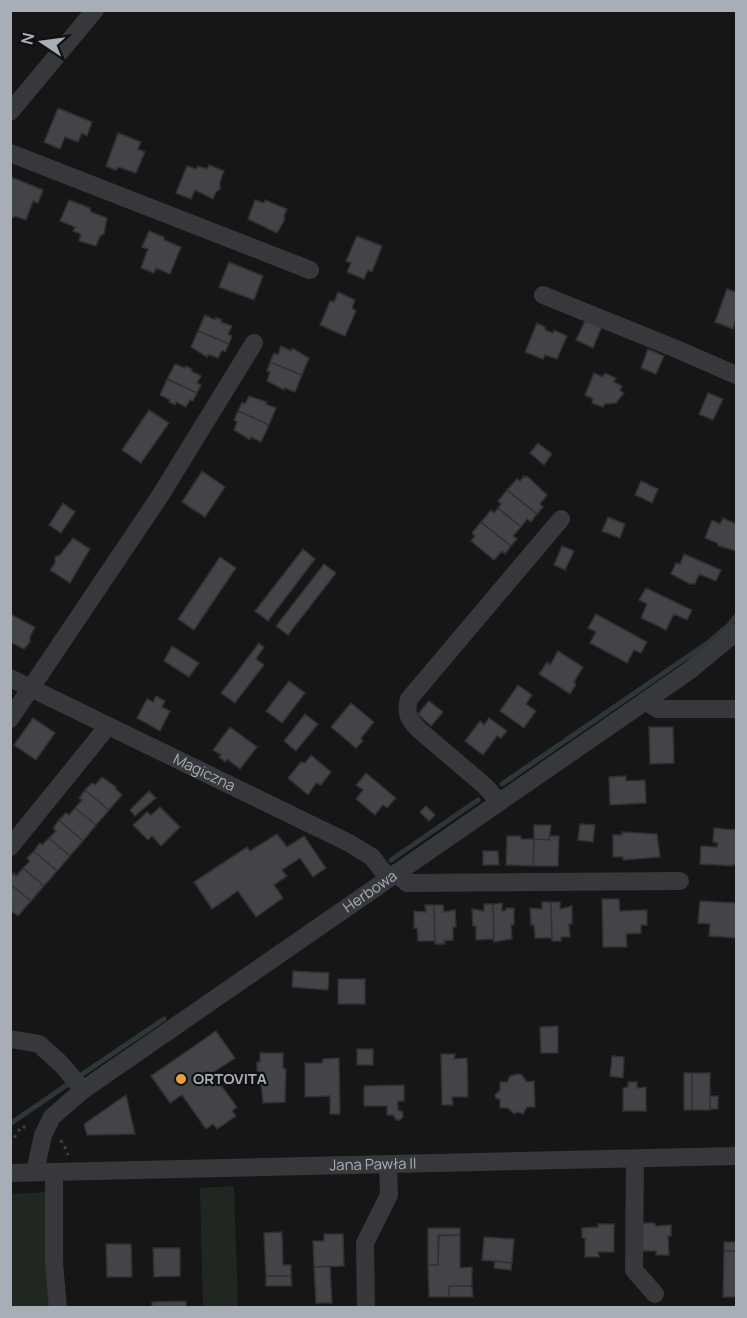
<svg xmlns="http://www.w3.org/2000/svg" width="747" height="1318" viewBox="0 0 747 1318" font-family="Manrope,sans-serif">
  <rect width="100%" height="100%" fill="#161617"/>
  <path fill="#202720" d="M234 1186 238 1307H203L200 1188Z
    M48 1192 50 1307 11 1308V1194Z"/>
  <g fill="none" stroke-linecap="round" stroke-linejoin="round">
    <path stroke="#2c363b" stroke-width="5" d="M502 784 709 642 729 625 736 616
      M391 860 478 800
      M78 1077 164 1019
      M10 1124 71 1082"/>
  </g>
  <path fill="#424447" stroke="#303033" stroke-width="1.5" d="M58 108 92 122 87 136 82 133 78 142 65 137 60 149 44 142Z
    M118 133 141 142 138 149 145 152 136 173 118 167 116 170 106 166Z
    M209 165 224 171 220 182V189L216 192 213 199 195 190 191 199 176 193 187 166 196 169 198 166 207 169Z
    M11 177 43 190 38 203 33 201 26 220 15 216 13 218 10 217Z
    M69 200 90 208 91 212 107 218 104 234 100 236 96 246 79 241 81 234 73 231 75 227 60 221Z
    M255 200 264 203 265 200 287 209 284 216 285 219 277 233 248 219Z
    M149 231 164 237V240L181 247 170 274 156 268 154 273 141 268 148 249 142 247Z
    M357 236 382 246 372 272 368 270 364 279 347 272 351 263 346 261Z
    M229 262 263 276 254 300 219 287Z
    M727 289 736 292V319L733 329 715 322Z
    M338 292 355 300 352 308 356 311 345 336 320 325 330 301 334 302Z
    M205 315 215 320 216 317 222 320 221 322 232 326 228 334 232 336 229 344 198 331Z
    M586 319 602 326 593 348 576 340Z
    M537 323 545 327V330L553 333 554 330 567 336 557 359 545 355 543 359 525 352Z
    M198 331 229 344 225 352 222 350 218 358 208 354 207 357 191 347Z
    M281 346 291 351 292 348 309 358 302 375 270 362 274 353 278 355Z
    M648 349 664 356 656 374 641 368Z
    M270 362 302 375 295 392 285 388 284 390 267 381 270 372 267 371Z
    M175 364 185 368 186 366 192 369 191 371 201 376 197 383 201 385 197 393 167 379Z
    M594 373 603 377 605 373 616 378 614 382 622 386 620 391 624 393 616 403 605 404 603 407 592 403 593 399 585 395Z
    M167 379 197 393 193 401 190 400 186 407 176 402 175 405 169 402 170 400 160 395Z
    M708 393 723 399 713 420 699 414Z
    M249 396 267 402 266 404 276 408 269 425 238 411 242 402 245 404Z
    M149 410 169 423 141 463 122 450Z
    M238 411 269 425 261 442 251 437 250 440 234 430 237 422 234 420Z
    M538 443 552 454 544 465 530 453Z
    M202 471 225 487 205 517 182 502Z
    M524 476 526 477 527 476 547 495 540 504 543 507 537 514 507 490 517 479 520 481Z
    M641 481 658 489 652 503 635 495Z
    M507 490 537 514 531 522 527 519 521 527 498 508 501 504 498 501Z
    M63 503 75 512 61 533 49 525Z
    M498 508 521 527 513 536 517 539 511 546 481 522 491 510 494 513Z
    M608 517 625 524 620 538 602 531Z
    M723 518 736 524V551L719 546 717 543 705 538 712 520 720 524Z
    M481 522 511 546 505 554 502 551 494 560 471 541 475 536 472 533Z
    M73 538 90 549 70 583 50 570 55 563V557L60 555Z
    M562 546 574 551 565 570 554 565Z
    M303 549 315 559 268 621 255 611Z
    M684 554 721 570 716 581 699 574 695 584H690L671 574 676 563 680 564Z
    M220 557 236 568 194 630 178 619Z
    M324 564 336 573 288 635 276 626Z
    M646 588 692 610 687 620 674 614 666 630 641 618 647 604 639 600Z
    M10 614 35 627 30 637V642L24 649 10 642Z
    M596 614 647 642 641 653 634 650 627 663 590 643 596 632 588 628Z
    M259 643 264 647 256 659 264 665 235 703 221 693Z
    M172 646 199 663 189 677 164 661Z
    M558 651 583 667 574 682 576 685 570 694 539 674 547 662 550 665Z
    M289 681 305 693 282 723 266 711Z
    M518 685 532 695 526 704 536 711 524 728 500 711Z
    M156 696 165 701 162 707 170 711 160 731 137 718 147 699 153 702Z
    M429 701 443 712 431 726 418 714Z
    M351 703 374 722 361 738 363 741 356 748 331 727Z
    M305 714 318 724 296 751 284 741Z
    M33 718 55 733 36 760 14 745Z
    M489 718 507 731 501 738 497 736 483 755 465 741 480 721 484 725Z
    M230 727 257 747 240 769 227 759 225 762 219 757 221 755 213 750Z
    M649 727H673L674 763 650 764Z
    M311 755 331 772 321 785 316 783 308 795 288 778 301 762 305 763Z
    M366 773 396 798 387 808 383 805 375 815 356 799 363 790 356 785Z
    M626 776V781L645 780 646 803 610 805 609 777Z
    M102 777 116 787 115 788 122 795 109 810 85 790 92 783 95 785Z
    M85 790 109 810 96 825 75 808 82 800 79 798Z
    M149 791 156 798 135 816 130 810Z
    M426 806 435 815 429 821 420 812Z
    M160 807 180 827 161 846 152 836 148 840 133 825 147 812 151 815Z
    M75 808 96 825 83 841 59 820 66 813 69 815Z
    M59 820 83 841 70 856 49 838 56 831 53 828Z
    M580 824 595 825 593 842 578 840Z
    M534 825H551L549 840 534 839Z
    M714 828 736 830V865H732V866L700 864 701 846 717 847 718 843 713 842Z
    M622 832 657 834 660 857 623 860V857H613V835H622Z
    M277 834 287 847 304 836 326 868 313 877 300 858 282 870 287 876 274 885 283 898 256 917 238 891 212 909 194 882 247 847 250 851Z
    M507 836H521V839H534L533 866 506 865Z
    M549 836H559L558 866H533L534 839 549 840Z
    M49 838 70 856 57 871 34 851 40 843 42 845Z
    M34 851 57 871 44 886 23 868 30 861 27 858Z
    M483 851H498L499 865H483Z
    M23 868 44 886 31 901 10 884V877L14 873 16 876Z
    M10 884 31 901 18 916 10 910Z
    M602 899H619L620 911 647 910V925H641V933L626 934 627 947H603Z
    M700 901 736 903V938L709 936 710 924 698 923Z
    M542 902H551L552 941 551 938H535L534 925H531L530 908 542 909Z
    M551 902H560V909L572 906V924H569L570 937H561V941H552Z
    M502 903V911L506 910V908H514V925H511L512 939 494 942 493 904Z
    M484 904H493L494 942 493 939 476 940V926H473L472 909 484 911Z
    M425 905H434L435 944V941H418L417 928H414V911L426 912Z
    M434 905H443L444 912 455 910 456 927H453V940L444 941 445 944H435Z
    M293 971 329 973 328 990 292 987Z
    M338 979H365V1004H338Z
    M558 1026V1053H541L540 1027Z
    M216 1031 235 1058 208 1076 214 1084 218 1081 237 1107 232 1111 236 1116 217 1129 213 1124 206 1129 182 1095 170 1103 151 1076Z
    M357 1049H373V1065H357Z
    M260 1053H283V1068L286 1069 285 1102 263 1103 260 1072 257 1071V1062H260Z
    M441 1054H455L454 1059 467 1058 468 1097H452L453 1105H442Z
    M612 1056 624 1057 623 1078 610 1076Z
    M339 1058 340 1114H330V1096L305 1097V1063H322L323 1059Z
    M684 1073H692V1110H684Z
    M692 1073H710V1110H692Z
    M518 1074 522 1075 527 1082 534 1081 535 1107H527L523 1114 518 1112 514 1114 508 1108H500V1100L496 1098 495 1095 500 1090V1082H507L510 1076Z
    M628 1082H637V1088L646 1087V1111H623V1088L628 1087Z
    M404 1085V1101H398V1110L403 1112V1117L400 1120H396L393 1115H387V1106H364V1086Z
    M126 1095 135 1134 87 1135 84 1124Z
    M710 1096H718V1109H710Z
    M641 1223H654L656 1226 671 1225V1236H668L669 1255H656V1251H642Z
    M598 1224H614V1252H598L599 1257H585V1238H582V1228L598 1227Z
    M428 1228H460V1235L438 1236V1265H428Z
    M282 1232 283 1265H291V1276H266L264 1233Z
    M324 1234H343L344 1266 314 1267 313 1241H324Z
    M439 1235H460V1268L472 1267V1286H449V1297H429L428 1265H438Z
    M484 1237 514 1239 512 1263 482 1260Z
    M724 1242H736V1251H724Z
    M106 1244H131L132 1277H107Z
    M153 1248H180V1276L154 1277Z
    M724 1251H736V1297H723Z
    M495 1261 512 1263 511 1270 494 1268Z
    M330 1266 332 1303H316L314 1267Z
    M266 1276H291L292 1286H266Z
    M449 1286H472L473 1297H449Z
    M186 1301V1308H152V1302Z"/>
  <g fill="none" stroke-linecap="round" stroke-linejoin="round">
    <path stroke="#3d3f43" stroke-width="3" stroke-dasharray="3 4.5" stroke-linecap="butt" d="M60 1141 63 1142 68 1155
      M10 1144 22 1126 29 1129"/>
    <g stroke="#37383c" stroke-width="18">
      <path d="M10 112 95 10"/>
      <path d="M10 153 310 270"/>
      <path d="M543 295 674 348 736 375"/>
      <path id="s1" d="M10 678 349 843 372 857 388 878"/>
      <path d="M645 701 658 709H736"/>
      <path d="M10 719 160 496 254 343"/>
      <path d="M499 802 485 786 418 729C409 719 405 713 409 699L561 519"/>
      <path d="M10 847 108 726"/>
      <path d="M396 873 407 883 680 881"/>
      <path d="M10 1039 39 1044 62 1065 83 1090"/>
      <path d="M635 1159 634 1270 655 1294"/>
      <path id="s2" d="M35 1172 43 1135 52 1117 83 1090 689 671 736 632"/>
      <path d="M54 1172V1263L58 1308"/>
      <path id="s3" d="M10 1173 736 1156"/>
      <path d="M366 1308 365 1243 389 1195 388 1164"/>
    </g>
  </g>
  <circle fill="#eb9e3a" stroke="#111112" stroke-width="2" cx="181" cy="1079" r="6"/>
  <g text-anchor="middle" stroke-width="4.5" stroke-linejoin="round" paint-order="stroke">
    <g font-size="15" fill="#a8aeb7" stroke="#111112">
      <text dy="5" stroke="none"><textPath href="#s1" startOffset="216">Magiczna</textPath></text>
      <text dy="5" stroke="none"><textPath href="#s2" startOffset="448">Herbowa</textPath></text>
      <text dy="5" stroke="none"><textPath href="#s3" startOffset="363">Jana Pawła II</textPath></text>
    </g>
    <g font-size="15" font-weight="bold" fill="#a8aeb7" stroke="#111112" text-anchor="start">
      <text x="193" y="1084">ORTOVITA</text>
    </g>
  </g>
  <rect width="747" height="1318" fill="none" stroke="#a8aeb7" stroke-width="24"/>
  <g transform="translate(42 42) rotate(283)" stroke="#111112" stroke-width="4.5" paint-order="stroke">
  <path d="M0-4.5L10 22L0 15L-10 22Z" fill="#a8aeb7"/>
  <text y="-9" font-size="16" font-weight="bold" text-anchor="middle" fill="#a8aeb7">N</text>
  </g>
</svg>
